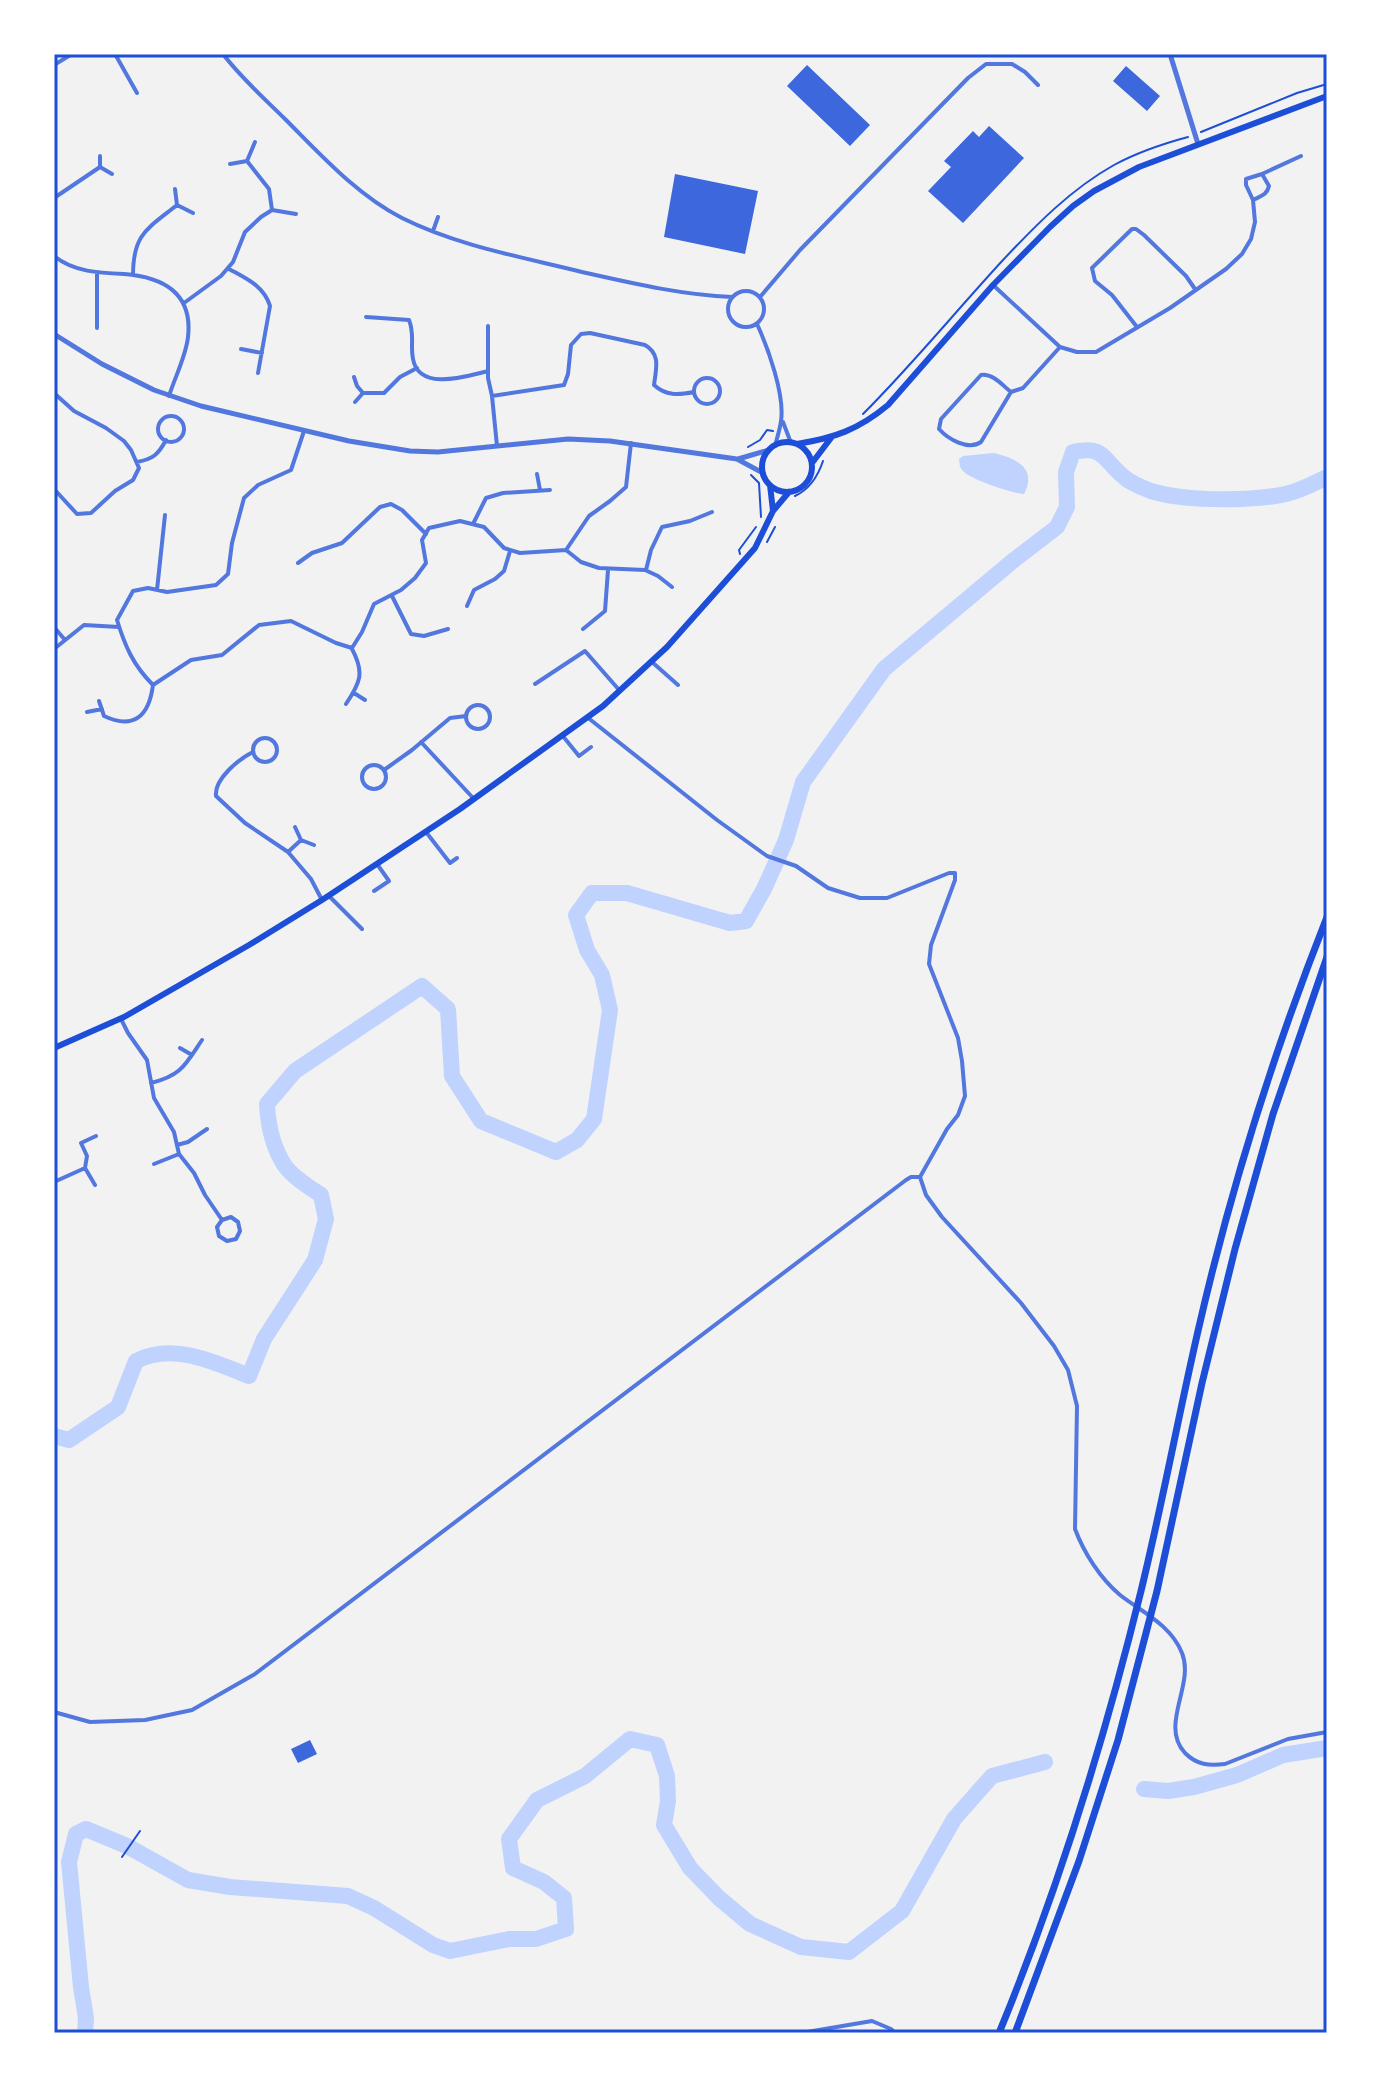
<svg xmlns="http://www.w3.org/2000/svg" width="1381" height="2087" viewBox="0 0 1381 2087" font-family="'Asap Condensed',sans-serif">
  <rect width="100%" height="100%" fill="#f2f2f2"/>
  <path fill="#bfd3fe" d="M994 453C1015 458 1038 468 1024 494 1015 494 969 479 963 471 959 467 960 465 959 459L963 456Z"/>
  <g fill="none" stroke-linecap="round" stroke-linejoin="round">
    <path stroke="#bfd3fe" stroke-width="16" d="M54 1436 69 1440 118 1407 136 1361C173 1342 214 1362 249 1376L264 1339 315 1260 326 1219 321 1195C309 1187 294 1178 285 1166 273 1148 268 1125 267 1104L295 1071 422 986 448 1009 452 1076 481 1121 556 1152 577 1140 594 1119 610 1010 602 975 587 950 576 915 592 893H627L730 923 746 921 764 889 786 840 803 782 884 669 1014 560 1057 527 1067 507 1066 472 1073 452C1105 445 1103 460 1124 477 1130 483 1143 488 1151 491 1183 501 1241 501 1275 496 1293 494 1311 485 1327 477
      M1144 1789 1168 1791 1194 1787 1237 1775 1283 1755 1327 1748
      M85 2033 86 2018 81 1987 69 1862 76 1834 86 1829 127 1846 188 1880 230 1887 348 1896 374 1908 433 1945 450 1951 509 1939H536L566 1929 564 1898 544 1882 513 1868 509 1839 537 1800 585 1776 630 1739 657 1745 667 1776 668 1801 664 1825 690 1868 719 1898 750 1924 801 1947 849 1952 902 1911 954 1819 992 1776 1045 1762"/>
  </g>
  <path fill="#3d67dc" d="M807 65 870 125 850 146 787 86Z
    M1126 66 1160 96 1147 111 1113 81Z
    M989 126 1024 158 963 223 928 191 951 167 944 161 973 131 979 137Z
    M675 174 758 191 745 254 664 237Z
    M310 1740 317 1754 298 1763 291 1749Z"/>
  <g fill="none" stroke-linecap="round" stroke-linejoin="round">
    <path stroke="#1d4ed8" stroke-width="2" d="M1201 132 1297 93 1327 84
      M863 414C912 365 956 311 1003 260 1036 225 1071 189 1114 165 1138 152 1162 144 1188 137
      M748 447 760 440 767 430 773 431
      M751 475 759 483 761 517
      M795 496C810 489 818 476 823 461
      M767 542 775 527
      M740 554 739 550 756 527
      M122 1857 140 1831"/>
    <path stroke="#5277de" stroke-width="4" d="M115 54 137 93
      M223 54C241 78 265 99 286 120 321 155 357 195 402 218 458 246 522 257 582 272 631 283 682 295 732 297
      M54 65 72 54
      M247 161 255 142
      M230 164 247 161 269 189 272 210
      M100 167 112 174
      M1262 174 1301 156
      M54 198 100 167V156
      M177 205 193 213
      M433 231 438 217
      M54 256C74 272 99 273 124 274 163 277 193 293 188 337 186 356 175 377 169 396
      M229 269C247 279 264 286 270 306L258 373
      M97 274V328
      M133 275C133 234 147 229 177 205L175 189
      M993 285 1060 347 1077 352H1096L1170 308 1226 269 1242 254 1251 239 1255 222 1253 200 1246 185V179L1262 174 1269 186C1267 195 1261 196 1253 200
      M728 309a18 18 0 1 1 36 0a18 18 0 1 1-36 0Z
      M760 297 800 250 968 78 986 64H1012L1025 72 1038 85
      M184 303 221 276 233 262 245 232 261 217 272 210 296 214
      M366 317 409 320C415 335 410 345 413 359 419 392 467 376 488 371
      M757 324C768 348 785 395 781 421 780 429 777 438 775 446
      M488 326V378L492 396 497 446
      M1137 327 1112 295 1095 281 1092 268 1132 229H1136L1144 235 1186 276 1195 289
      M241 349 262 353
      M354 377 357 386 363 393
      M694 391a13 13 0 1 1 26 0a13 13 0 1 1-26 0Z
      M1011 392C1003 386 993 373 981 375L941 419 939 429C948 439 968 451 981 442L1011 392 1023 388 1060 347
      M54 393 74 411 106 428 124 441 131 450 139 468 133 480 115 491 91 513 77 514 54 489
      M492 396 564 385 568 374 571 345 581 334 590 333 645 345C661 354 656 369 654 385 666 396 678 395 694 392
      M355 402 363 393H384L400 377 417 368
      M158 429a13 13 0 1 1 26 0a13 13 0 1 1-26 0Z
      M783 422 791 443
      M304 431 291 470 258 485 244 498 232 543 228 574 216 585 167 592 148 588 133 591 117 620C125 646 133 665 153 685L191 660 222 655 259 625 291 621 336 643 352 648 362 632 374 604 401 590 415 578 426 563 422 540 429 528 460 521 484 527 504 548 520 553 566 550 589 516 610 501 626 487 631 443
      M137 462C153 459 158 455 166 440
      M537 474 540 490
      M473 524 486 498 503 493 550 490
      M566 550 581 562 599 568 645 570 658 576 672 587
      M298 563 312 553 342 543 380 507 391 504 402 510 426 534
      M646 570 651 550 662 527 690 521 712 512
      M157 590 165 515
      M392 596 411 634 424 636 448 629
      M467 606 474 590 495 579 504 571 510 551
      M54 627 65 640
      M583 629 605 611 608 570
      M54 649 84 625 119 627
      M652 662 678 685
      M535 684 585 651 620 691
      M354 693 365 700
      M99 701 104 716C134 730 149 716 153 685
      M346 704C360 683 365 673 352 649
      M466 717a12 12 0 1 1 24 0a12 12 0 1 1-24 0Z
      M87 712 102 709
      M587 717 717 820 767 856 796 866 828 888 860 898H887L949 873H955V880L931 945 929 964 958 1038 962 1061 965 1096 958 1115 947 1129 920 1177
      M562 735 579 756 591 747
      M253 750a12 12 0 1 1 24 0a12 12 0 1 1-24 0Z
      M421 742 474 799
      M253 752C239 759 214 779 216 796L245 823 288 852 311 879 322 900
      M362 777a12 12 0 1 1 24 0a12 12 0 1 1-24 0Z
      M384 770 412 750 450 718 466 716
      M426 832 450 863 457 858
      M301 840 314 845
      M288 852 301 840 295 827
      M374 891 389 881 377 864
      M329 896 362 929
      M121 1019 128 1033 147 1060 154 1098 174 1132 179 1154 194 1173 205 1195 222 1220 217 1227 219 1236 227 1241 236 1239 240 1231 238 1222 231 1217 222 1220
      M180 1048 192 1055
      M151 1083C182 1075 185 1065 202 1040
      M177 1145 188 1142 207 1129
      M154 1164 179 1154
      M85 1168 87 1156 81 1143 96 1136
      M920 1177 926 1195 942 1217 1021 1303 1054 1346 1068 1370 1077 1406 1075 1529C1084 1553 1100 1578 1120 1595 1142 1612 1171 1625 1182 1653 1195 1685 1159 1725 1185 1753 1197 1765 1209 1766 1225 1764L1288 1739 1327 1732
      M54 1182 85 1168 95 1185
      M54 1712 90 1722 145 1720 192 1710 255 1674 906 1180 911 1177H920
      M801 2033 872 2021 891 2029 895 2033"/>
    <path stroke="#5277de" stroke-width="5" d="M1170 54 1198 144
      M54 334 102 364 154 390 201 406 349 441 410 451 438 452 568 439 610 441 737 459 763 473
      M738 459 769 450"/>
    <path stroke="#1d4ed8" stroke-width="6" d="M762 467a25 25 0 1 1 50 0a25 25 0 1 1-50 0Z
      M797 444C834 438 858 430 888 405L993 285 1050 227 1073 206 1094 191 1139 167 1327 96
      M812 463 831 438
      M770 485 773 511
      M54 1048 124 1017 249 945 322 900 460 809 603 706 667 647 755 548 773 511 789 492"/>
    <path stroke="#1d4ed8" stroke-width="7" d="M999 2033C1058 1890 1104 1741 1141 1591 1162 1505 1178 1418 1198 1331 1230 1191 1274 1051 1327 917
      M1015 2033 1079 1861 1118 1740 1157 1591 1202 1383 1235 1249 1273 1114 1327 957"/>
  </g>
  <rect width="1381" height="2087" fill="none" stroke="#ffffff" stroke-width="112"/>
  <rect x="56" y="56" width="1269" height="1975" fill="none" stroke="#1d4ed8" stroke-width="3"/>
</svg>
